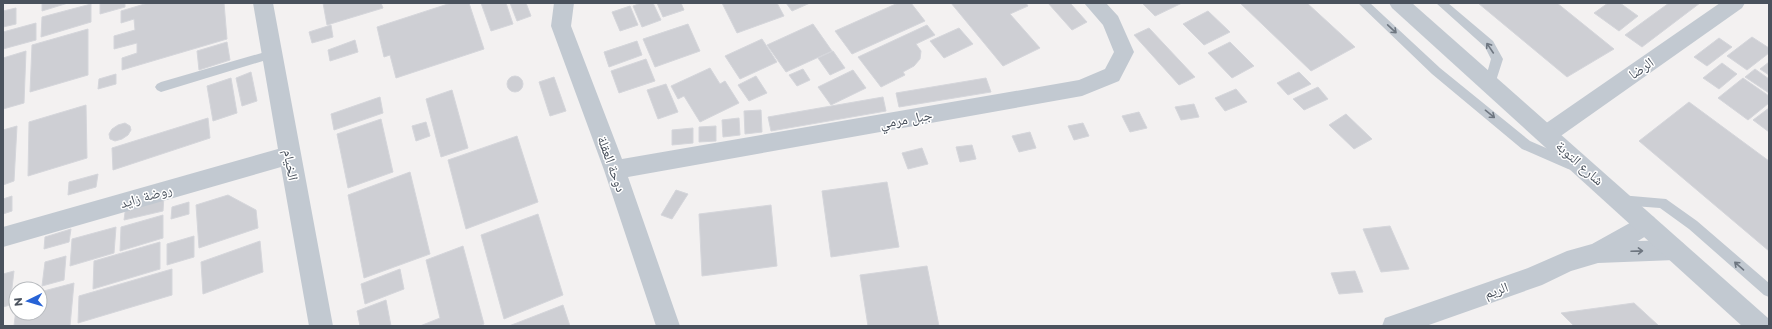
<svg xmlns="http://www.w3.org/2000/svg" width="1772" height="329" viewBox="0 0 1772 329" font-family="Montserrat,'Noto Naskh Arabic',sans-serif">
  <rect width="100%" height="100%" fill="#f3f1f1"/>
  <path fill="#cecfd4" stroke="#d5d6db" d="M42 3H68L42 11Z
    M100 3H125V7L100 14Z
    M148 3H224L227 39 122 70V58L137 53V43L114 49V36L135 30 134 19 121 23V11Z
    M323 3H381L383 8 327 25Z
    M451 3H469L484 49 396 78 390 55 384 57 377 27Z
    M481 3H506L513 24 491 31Z
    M510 3H526L531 16 517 21Z
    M641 3H653L661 20 642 27 633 6Z
    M657 3H681L684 10 663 17Z
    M722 3H777L784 16 737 33Z
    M786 3H810L792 11Z
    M898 3H911L925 21 852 54 835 31Z
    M951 3H1026L1028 6 1010 14 1040 48 1003 66Z
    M1048 3H1070L1087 22 1072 30Z
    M1142 3H1182L1155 16Z
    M1240 3H1307L1355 47 1311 71Z
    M1478 3H1557L1614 49 1567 77Z
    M1608 3H1620L1638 16 1619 31 1594 13Z
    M1669 3H1700L1642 47 1625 35Z
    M91 4V22L41 37 42 17Z
    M630 6 638 25 620 31 612 12Z
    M16 8V24L3 27V11Z
    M1208 11 1230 32 1204 45 1183 24Z
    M36 23V40L3 49V32Z
    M688 24 700 51 655 67 643 39Z
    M813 24 832 51 786 72 767 45Z
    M331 25 333 37 312 43 309 32Z
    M927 25 935 35 916 44 921 51 920 59 914 66 903 72 905 75 881 87 858 57Z
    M959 28 973 44 944 58 930 41Z
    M1149 28 1195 77 1179 85 1134 35Z
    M88 29V75L30 92 32 45Z
    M1752 37 1769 48V53L1747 70 1727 56Z
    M1719 38 1732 47 1707 66 1694 57Z
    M762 39 777 62 740 79 725 56Z
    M355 40 358 52 330 61 328 50Z
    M637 41 642 55 609 67 604 52Z
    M227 42 230 60 199 70 197 51Z
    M1230 42 1254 66 1232 78 1208 53Z
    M26 51 24 103 3 109V58Z
    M833 51 845 68 830 75 818 58Z
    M646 59 655 81 619 93 611 71Z
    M1769 62V75L1760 69Z
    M1722 63 1737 74 1719 89 1703 78Z
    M710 68 720 84 725 81 739 103 700 122 684 96 678 99 671 86Z
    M803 69 810 80 797 86 789 75Z
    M1755 69 1769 79V93L1745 77Z
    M853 70 866 88 831 105 818 87Z
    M251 72 257 101 242 106 236 78Z
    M1299 72 1311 84 1288 95 1277 83Z
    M116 74V84L98 89 99 79Z
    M756 76 767 93 749 101 738 85Z
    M507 84a8 8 0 1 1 16 0a8 8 0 1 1-16 0Z
    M554 77 566 111 550 116 539 82Z
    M231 78 237 113 213 121 207 86Z
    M986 78 991 92 899 107 896 93Z
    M1743 78 1769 96V103L1748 120 1718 98Z
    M666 84 678 112 658 119 647 90Z
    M1318 87 1328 99 1304 110 1293 99Z
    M1236 89 1247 102 1225 111 1215 98Z
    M452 90 468 148 441 157 426 99Z
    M380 97 383 113 334 130 331 114Z
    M883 97 886 111 771 131 768 117Z
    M1689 102 1769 161V251L1639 141Z
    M1194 104 1199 117 1181 120 1175 107Z
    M86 105 87 158 28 176 29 122Z
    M1769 108V132L1753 120Z
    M761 110 762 132 745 134 744 111Z
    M1139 112 1147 128 1130 132 1122 116Z
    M1346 114 1372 139 1354 149 1329 125Z
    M208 118 210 138 113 170 112 148Z
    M739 118 740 135 723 137 722 120Z
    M381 119 393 172 348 188 337 134Z
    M426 122 430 136 416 141 412 126Z
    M125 123 130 126 131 130 128 135 122 139 115 141 110 139 109 134 112 129 118 125Z
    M1083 123 1089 136 1074 140 1068 126Z
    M17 126 14 181 3 185V130Z
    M716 126V141L699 142V127Z
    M693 128V143L672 145V130Z
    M1030 132 1036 148 1019 152 1012 136Z
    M517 136 538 202 466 229 448 160Z
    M972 145 976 159 960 162 956 147Z
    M922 148 928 164 908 169 902 153Z
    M410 172 430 254 364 278 348 195Z
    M98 174 96 187 68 195 69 182Z
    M887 182 899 247 831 257 822 191Z
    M676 190 688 194 672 219 661 215Z
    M228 195 256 210 258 228 199 248 196 205Z
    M12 196V211L3 214V199Z
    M164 196 163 211 124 220 126 205Z
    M189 202V214L171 219 172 207Z
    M771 205 777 266 702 276 699 214Z
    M538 214 563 295 504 319 481 235Z
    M163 215V238L120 251 121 227Z
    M1390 226 1409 269 1381 272 1363 229Z
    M116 227 114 253 70 266 72 239Z
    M71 229 69 242 44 249 45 237Z
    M194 236V257L167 265V244Z
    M260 241 263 272 203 294 201 262Z
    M160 242V269L93 289 94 261Z
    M463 246 484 324 480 326H420L440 318 426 260Z
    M66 256 64 280 42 286 45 262Z
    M927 266 939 326H868L860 275Z
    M172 269V295L78 323 79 296Z
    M400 269 404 289 365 304 361 284Z
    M14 271 10 305 3 307V274Z
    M1355 271 1363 292 1339 294 1331 273Z
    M74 283 70 326H14L16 309V313H40V292Z
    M386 300 391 326H360L357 311Z
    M1634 303 1659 326H1574L1561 313Z
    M563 305 570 326H509Z"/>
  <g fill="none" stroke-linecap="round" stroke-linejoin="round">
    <path fill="#c2c9d1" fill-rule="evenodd" d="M1358 3H1370L1440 68 1530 141 1576 161 1578 165 1576 169 1572 170 1568 169 1522 149 1432 74Z
      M1436 3H1448L1493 41 1503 59 1494 87H1486L1484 84 1491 59 1485 47Z
      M272 50 276 51 278 54 276 57 161 92 157 90 155 87 157 84 161 82Z
      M1620 195 1666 199 1697 221 1769 283V297L1764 295 1689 229 1660 208 1620 205 1616 204 1614 200 1616 196Z"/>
    <path fill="#c2c9d1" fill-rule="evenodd" d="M253 3H273L333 326H309L281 167 3 247V227L278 149Z
      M554 3H574L571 26 622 159 1079 80 1105 69 1114 52 1103 25 1084 3H1106L1118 16 1134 52 1119 81 1082 96 628 177 680 326H656L604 170 551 26Z
      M1720 3H1745L1742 8 1555 140 1547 143 1539 140 1536 134 1539 128Z
      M1646 214 1654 217 1657 224 1654 231 1638 241 1675 240 1683 243 1687 250 1683 257 1675 260 1598 263 1571 271 1542 285 1426 326H1382L1385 318 1528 268 1567 251 1592 244Z"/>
    <path fill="#c2c9d1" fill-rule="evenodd" d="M1389 3H1412L1768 318 1769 326H1742L1392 8Z"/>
  </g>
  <defs><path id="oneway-shaft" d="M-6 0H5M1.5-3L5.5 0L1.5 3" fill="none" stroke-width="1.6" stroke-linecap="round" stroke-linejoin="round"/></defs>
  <g stroke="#6e7680">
    <use href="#oneway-shaft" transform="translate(1392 29) rotate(43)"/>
    <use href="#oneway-shaft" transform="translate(1490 48) rotate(-124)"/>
    <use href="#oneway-shaft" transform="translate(1490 114) rotate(39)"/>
    <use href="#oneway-shaft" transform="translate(1637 251) rotate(-2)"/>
    <use href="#oneway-shaft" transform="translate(1739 266) rotate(-139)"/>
  </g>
  <g text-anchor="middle" stroke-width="3" stroke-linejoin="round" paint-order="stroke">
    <g font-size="14" fill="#4a525d" stroke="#fff">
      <text transform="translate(1641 68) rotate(-35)" y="5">الرضا</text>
      <text transform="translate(906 119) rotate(-10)" y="5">جبل مرمي</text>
      <text transform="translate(1580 163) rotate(42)" y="5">شارع التوبة</text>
      <text transform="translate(612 164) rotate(70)" y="5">دوحة العقلة</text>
      <text transform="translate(291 165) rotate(80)" y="5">الخيام</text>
      <text transform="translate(146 196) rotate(-16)" y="5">روضة زايد</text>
      <text transform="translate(1496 290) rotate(-19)" y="5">الريم</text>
    </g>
  </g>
  <rect width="1772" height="329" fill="none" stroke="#4a525d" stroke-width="8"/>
  <g transform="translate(28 301) rotate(265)"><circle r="19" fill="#ffffff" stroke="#b7babe"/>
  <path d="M0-3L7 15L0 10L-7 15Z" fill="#2763d6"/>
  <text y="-6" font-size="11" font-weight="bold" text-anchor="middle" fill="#4a525d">N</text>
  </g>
</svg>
